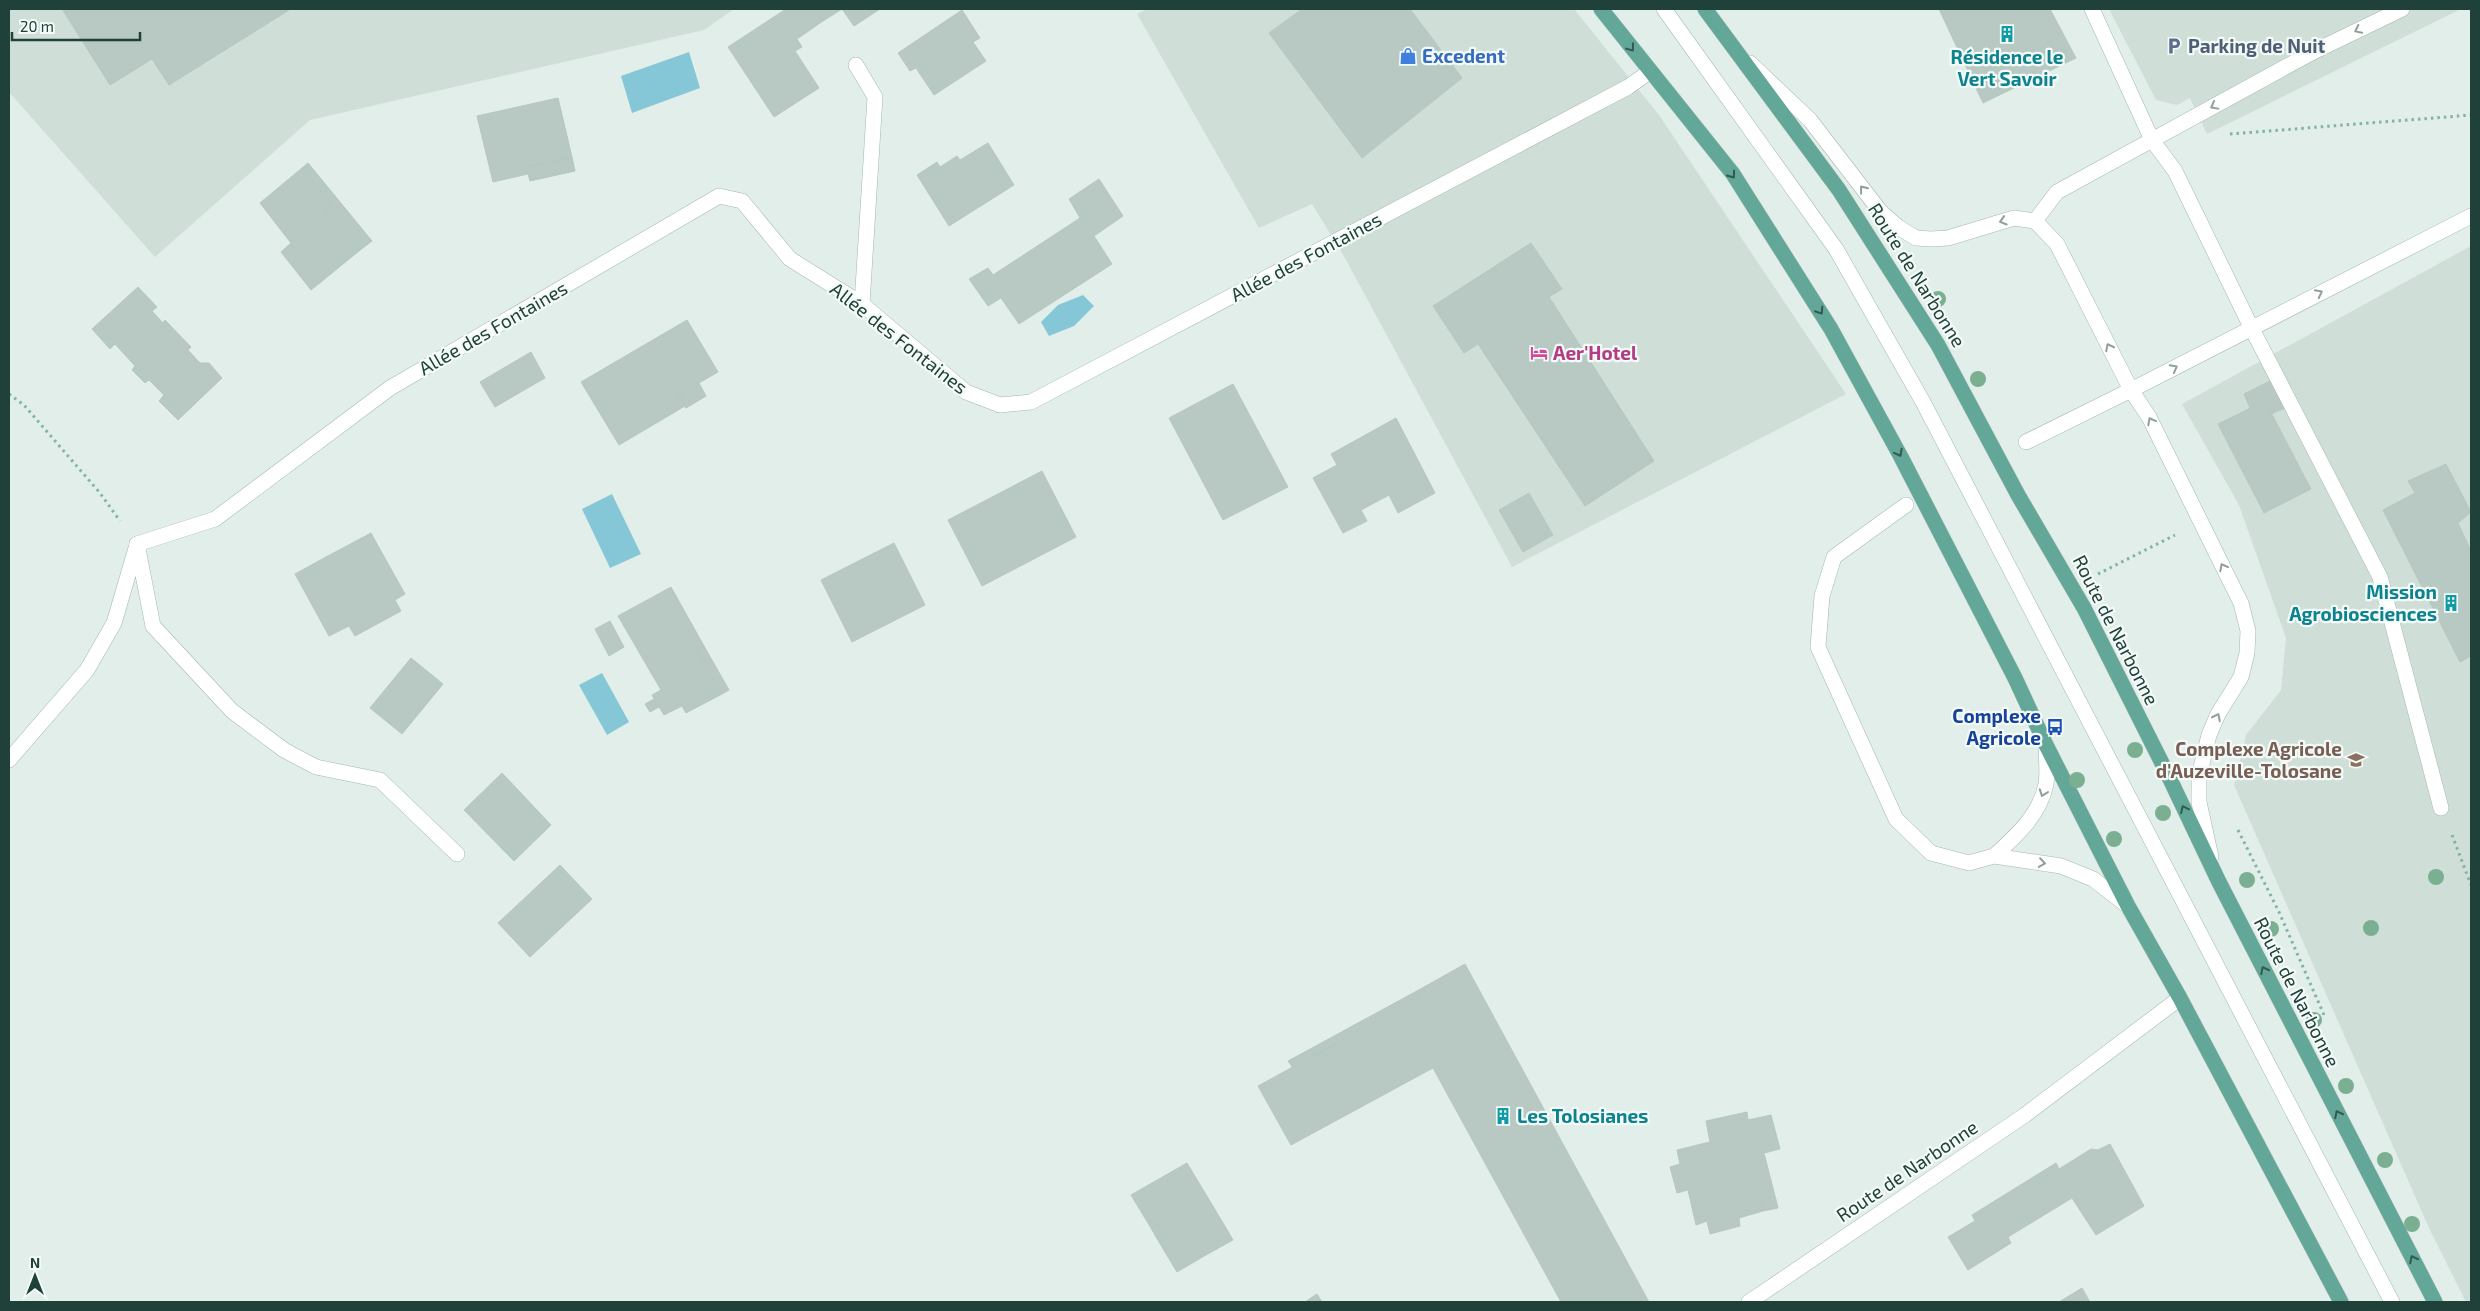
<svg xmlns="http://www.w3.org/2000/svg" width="2480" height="1311" viewBox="0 0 2480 1311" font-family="'Exo 2',sans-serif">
  <rect width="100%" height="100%" fill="#e2eee9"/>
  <path fill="#d0ded8" d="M9 9H734L704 30 310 120 155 257 9 92Z
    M1147 9H1574L1659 115 1846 394 1512 567 1345 258 1312 204 1259 228 1137 14Z
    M2109 9H2461L2207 134 2190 98 2177 105 2156 100Z
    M2471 246V1302H2466L2429 1228 2234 785 2246 735 2281 690 2286 638 2239 505 2182 404Z"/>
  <path fill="#86c7d7" d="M689 52 700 88 632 113 621 76Z
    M1083 295 1094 306 1074 326 1049 336 1041 322 1058 305Z
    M612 494 641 554 610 568 582 509Z
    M602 673 629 722 607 735 579 685Z"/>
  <path fill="#b7c9c2" stroke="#b4c8c1" d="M62 9H289V10L169 85 152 59 110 85Z
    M786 9H815L823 21 797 39 802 47 795 51 819 88 774 117 728 47Z
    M815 9H842L823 21Z
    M842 9H880L854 26Z
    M1302 9H1410L1462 78 1362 158 1269 33Z
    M1939 9H2050L2076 58 1983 103Z
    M962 10 980 38 973 42 986 61 934 95 916 68 910 71 898 53Z
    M558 98 572 157 526 167 528 174 493 182 477 116Z
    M988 143 1014 185 949 226 917 175 937 162 940 167 957 156 960 160Z
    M572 157 575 171 530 181 526 167Z
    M308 163 372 241 359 251 325 211 332 205 302 168Z
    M302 168 332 205 325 211 359 251 321 282 260 203Z
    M1099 179 1123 216 1094 236 1112 264 1019 324 1001 298 988 306 969 279 988 268 993 275 1080 218 1069 199Z
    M291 243 321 282 311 290 281 252Z
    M1531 243 1562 289 1549 297 1654 461 1585 506 1478 344 1464 353 1433 306Z
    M138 287 157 307 152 311 163 323 165 320 191 347 188 350 200 363H209L222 378 178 420 159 401 164 395 149 380 145 383 132 370 135 366 115 344 110 349 92 329Z
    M687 320 718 372 678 395 685 406 619 445 581 382Z
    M531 352 545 378 495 407 480 382Z
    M2270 381 2285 408 2271 414 2265 401 2250 408 2244 394Z
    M699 383 706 396 686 408 678 395Z
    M1233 384 1288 487 1223 520 1169 418Z
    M2265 401 2311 489 2264 513 2218 424Z
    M1396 418 1435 493 1398 513 1389 495 1361 510 1367 521 1343 533 1313 478 1337 465 1331 454Z
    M2446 464 2471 512 2458 523 2471 551V656L2460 662 2383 510 2415 493 2408 481Z
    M1042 471 1076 537 982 586 948 520Z
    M1529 493 1553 535 1523 552 1499 510Z
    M371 533 377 544 331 569 326 557Z
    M894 543 925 605 852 642 821 580Z
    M377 544 405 594 395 600 401 611 355 636 349 626 329 636 295 574 326 557 331 569Z
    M671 587 704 646 696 649 722 694 686 713 682 706 664 715 652 695 661 690 618 616Z
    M610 621 624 647 609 656 595 629Z
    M704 646 729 690 722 694 696 649Z
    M411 658 443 684 402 734 370 708Z
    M654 699 659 707 650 712 645 704Z
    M502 773 551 825 514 861 464 810Z
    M560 865 592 899 530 957 498 923Z
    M1465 964 1649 1302H1561L1433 1068 1291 1145 1258 1086 1419 998 1415 992Z
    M1415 992 1419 998 1293 1068 1288 1061Z
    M1747 1112 1748 1120 1771 1115 1780 1149 1764 1153 1775 1196 1759 1201 1763 1211 1739 1218 1740 1226 1710 1234 1707 1221 1696 1225 1688 1190 1677 1193 1670 1167 1680 1164 1677 1150 1710 1142 1706 1121Z
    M2110 1144 2144 1206 2096 1235 2072 1198 2008 1237 2011 1243 1968 1270 1948 1237 1975 1221 1972 1215 2056 1163 2059 1169 2091 1149 2098 1150Z
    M1187 1163 1226 1228 1199 1245 1206 1255 1177 1272 1156 1237 1163 1233 1158 1224 1151 1228 1131 1195Z
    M1775 1196 1778 1208 1763 1211 1759 1201Z
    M1158 1224 1163 1233 1156 1237 1151 1228Z
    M1226 1228 1233 1240 1206 1255 1199 1245Z
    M2082 1288 2090 1302H2059Z
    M1317 1294 1322 1302H1305Z"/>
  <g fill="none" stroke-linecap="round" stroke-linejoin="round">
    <g stroke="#a4b7b1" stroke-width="16">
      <path id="service" d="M1664 9 1836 249 1923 402 2392 1302
        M2092 9 2152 140 2175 171 2251 327 2380 577 2441 808
        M1750 63 1810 120 1880 211 1898 227 1916 238 1931 239 1948 238 2014 218 2035 221 2057 244 2131 390 2149 417 2226 573 2241 603 2248 631 2247 653 2241 677 2218 714 2209 735 2199 776V802L2211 857
        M2035 221 2057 192 2313 52 2402 9
        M2026 442 2131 390 2471 216
        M1906 505 1834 557 1822 596 1818 647 1896 819 1931 853 1969 863 1994 856 2061 866 2093 879 2128 906
        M137 544 153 626 232 711 284 750 316 767 380 780 457 854
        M9 760 87 670 114 623 136 548
        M1994 856C2016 836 2040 815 2046 784 2048 772 2046 757 2046 745"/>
    </g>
    <g stroke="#a4b7b1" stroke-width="16">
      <path id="minor" d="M856 65 875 97 862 304
        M137 544 215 519 390 388 719 196 742 201 790 259 862 304 966 392 1000 405 1031 402 1628 87 1649 72
        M1749 1302 2025 1115 2180 998"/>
    </g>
    <g stroke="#c1cac8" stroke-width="16">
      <path id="primary" d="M1601 9 1733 174 1831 329 1901 457 2015 678 2046 745 2128 906 2180 998 2341 1302
        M1705 9 1839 190 1938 345 2018 495 2084 608 2168 775 2219 882 2435 1302"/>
    </g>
    <path stroke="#80b4a6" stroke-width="3" stroke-dasharray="2.5 4" stroke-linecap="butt" d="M2230 134 2471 115
      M9 394 24 405 100 493 120 521
      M2098 574 2175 535
      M2238 830 2279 912 2324 1015
      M2452 835 2471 885"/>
    <use href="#service" stroke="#fff" stroke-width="15"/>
    <use href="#minor" stroke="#fff" stroke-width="15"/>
    <use href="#primary" stroke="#63a798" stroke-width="15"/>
  </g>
  <g fill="#7baf92">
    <circle cx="1938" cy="299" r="8"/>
    <circle cx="1978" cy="379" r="8"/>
    <circle cx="2135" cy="750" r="8"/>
    <circle cx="2077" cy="780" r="8"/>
    <circle cx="2163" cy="813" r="8"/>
    <circle cx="2114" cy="839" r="8"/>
    <circle cx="2436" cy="877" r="8"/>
    <circle cx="2247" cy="880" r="8"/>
    <circle cx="2371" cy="928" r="8"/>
    <circle cx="2271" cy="929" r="8"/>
    <circle cx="2314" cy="1020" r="8"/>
    <circle cx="2346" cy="1086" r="8"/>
    <circle cx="2385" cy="1160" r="8"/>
    <circle cx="2412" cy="1224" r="8"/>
  </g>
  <defs><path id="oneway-chevron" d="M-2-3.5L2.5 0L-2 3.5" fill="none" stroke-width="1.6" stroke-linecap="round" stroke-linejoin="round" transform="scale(1.25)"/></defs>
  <g stroke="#90a09c">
    <use href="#oneway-chevron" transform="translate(2358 30) rotate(154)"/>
    <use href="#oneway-chevron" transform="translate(2214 106) rotate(151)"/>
    <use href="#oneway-chevron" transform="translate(1863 189) rotate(-128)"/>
    <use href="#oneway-chevron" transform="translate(2003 221) rotate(163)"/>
    <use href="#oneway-chevron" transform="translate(2319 293) rotate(-27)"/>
    <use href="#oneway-chevron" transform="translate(2109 347) rotate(-117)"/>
    <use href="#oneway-chevron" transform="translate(2174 368) rotate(-28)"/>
    <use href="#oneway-chevron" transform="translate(2151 421) rotate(-118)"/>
    <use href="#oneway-chevron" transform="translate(2223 567) rotate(-118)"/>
    <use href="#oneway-chevron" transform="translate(2217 717) rotate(-63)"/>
    <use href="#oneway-chevron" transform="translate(2043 793) rotate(110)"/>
    <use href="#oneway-chevron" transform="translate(2042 863) rotate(8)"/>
  </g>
  <g stroke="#315a51">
    <use href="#oneway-chevron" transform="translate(1631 48) rotate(53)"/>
    <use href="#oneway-chevron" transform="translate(1732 175) rotate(54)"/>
    <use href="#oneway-chevron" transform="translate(1820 311) rotate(57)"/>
    <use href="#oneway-chevron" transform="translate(1899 453) rotate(62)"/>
    <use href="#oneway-chevron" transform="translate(2184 809) rotate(-115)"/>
    <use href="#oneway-chevron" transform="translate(2264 970) rotate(-117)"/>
    <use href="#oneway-chevron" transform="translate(2338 1114) rotate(-117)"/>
    <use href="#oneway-chevron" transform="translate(2413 1259) rotate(-117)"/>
  </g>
  <defs>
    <g id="building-bare" transform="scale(1.35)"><path d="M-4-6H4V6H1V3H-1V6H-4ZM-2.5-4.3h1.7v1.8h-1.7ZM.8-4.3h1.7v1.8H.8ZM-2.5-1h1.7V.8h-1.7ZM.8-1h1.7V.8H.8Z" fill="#0f9aa8" stroke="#f3faf7" stroke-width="2.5" paint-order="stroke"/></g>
    <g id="parking-bare" transform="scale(1.35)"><path d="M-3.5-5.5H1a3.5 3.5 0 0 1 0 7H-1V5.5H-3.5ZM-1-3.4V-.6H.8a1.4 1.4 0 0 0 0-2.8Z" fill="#5c6f8a" stroke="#f3faf7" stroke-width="2.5" paint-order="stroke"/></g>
    <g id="shop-bare" transform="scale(1.35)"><path d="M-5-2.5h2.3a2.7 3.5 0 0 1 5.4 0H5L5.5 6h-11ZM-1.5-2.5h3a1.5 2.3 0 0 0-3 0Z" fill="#3f7fe0" stroke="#f3faf7" stroke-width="2.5" paint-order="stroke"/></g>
    <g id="hotel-bare" transform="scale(1.35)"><path d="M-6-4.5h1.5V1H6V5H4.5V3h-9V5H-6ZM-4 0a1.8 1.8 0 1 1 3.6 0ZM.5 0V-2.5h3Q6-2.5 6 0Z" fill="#d1479c" stroke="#f3faf7" stroke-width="2.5" paint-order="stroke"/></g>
    <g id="bus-bare" transform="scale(1.35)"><path d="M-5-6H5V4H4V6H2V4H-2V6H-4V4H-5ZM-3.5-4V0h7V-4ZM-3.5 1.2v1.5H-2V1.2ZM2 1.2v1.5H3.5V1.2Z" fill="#1a4fb4" stroke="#f3faf7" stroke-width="2.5" paint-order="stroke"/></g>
    <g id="university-bare" transform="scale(1.35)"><path d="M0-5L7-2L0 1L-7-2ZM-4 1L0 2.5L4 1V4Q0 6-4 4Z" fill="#8d6e63" stroke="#f3faf7" stroke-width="2.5" paint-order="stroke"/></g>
  </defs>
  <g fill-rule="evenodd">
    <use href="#building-bare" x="2007" y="34"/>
    <use href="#parking-bare" x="2174" y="46"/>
    <use href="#shop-bare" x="1408" y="56"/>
    <use href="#hotel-bare" x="1539" y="353"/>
    <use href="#building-bare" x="2451" y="603"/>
    <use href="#bus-bare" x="2055" y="727"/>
    <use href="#university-bare" x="2356" y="760"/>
    <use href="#building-bare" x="1503" y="1116"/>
  </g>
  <g text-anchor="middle" stroke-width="4.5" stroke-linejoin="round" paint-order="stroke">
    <g font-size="19" font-weight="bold" fill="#4e5e75" stroke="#f3faf7" text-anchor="start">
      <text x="2188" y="53">Parking de Nuit</text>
    </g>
    <g font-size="19" font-weight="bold" fill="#366cbe" stroke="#f3faf7" text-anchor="start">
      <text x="1422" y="63">Excedent</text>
    </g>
    <g font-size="19" font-weight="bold" fill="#0d838f" stroke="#f3faf7">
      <text x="2007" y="64">Résidence le<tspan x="2007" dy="22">Vert Savoir</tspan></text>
      <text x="2437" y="599" text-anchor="end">Mission<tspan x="2437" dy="22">Agrobiosciences</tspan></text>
      <text x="1517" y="1123" text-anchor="start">Les Tolosianes</text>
    </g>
    <g font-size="19" fill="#204139" stroke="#f3faf7">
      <text transform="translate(1306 257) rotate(-28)" y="7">Allée des Fontaines</text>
      <text transform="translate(1917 275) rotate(58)" y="7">Route de Narbonne</text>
      <text transform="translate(493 328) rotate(-30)" y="7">Allée des Fontaines</text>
      <text transform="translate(899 338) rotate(38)" y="7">Allée des Fontaines</text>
      <text transform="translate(2116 630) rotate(63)" y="7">Route de Narbonne</text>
      <text transform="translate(2297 992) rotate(63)" y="7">Route de Narbonne</text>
      <text transform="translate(1907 1171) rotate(-34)" y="7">Route de Narbonne</text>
    </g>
    <g font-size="19" font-weight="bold" fill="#b23c85" stroke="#f3faf7" text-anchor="start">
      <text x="1553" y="360">Aer'Hotel</text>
    </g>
    <g font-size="19" font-weight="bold" fill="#164399" stroke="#f3faf7" text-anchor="end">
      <text x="2041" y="723">Complexe<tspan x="2041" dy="22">Agricole</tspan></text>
    </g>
    <g font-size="19" font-weight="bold" fill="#785e54" stroke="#f3faf7" text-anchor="end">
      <text x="2342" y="756">Complexe Agricole<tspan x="2342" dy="22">d'Auzeville-Tolosane</tspan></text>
    </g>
  </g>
  <rect width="2480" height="1311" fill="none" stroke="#204139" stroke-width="20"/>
  <g transform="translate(35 1276)" stroke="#f3faf7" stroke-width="4" paint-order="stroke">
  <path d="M0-4L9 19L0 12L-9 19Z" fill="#204139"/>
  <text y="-8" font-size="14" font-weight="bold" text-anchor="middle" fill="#204139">N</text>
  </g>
  <path d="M12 32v8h128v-8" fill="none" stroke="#204139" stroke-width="2.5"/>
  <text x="20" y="32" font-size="15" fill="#204139" stroke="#f3faf7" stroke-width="4" paint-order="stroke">20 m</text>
</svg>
